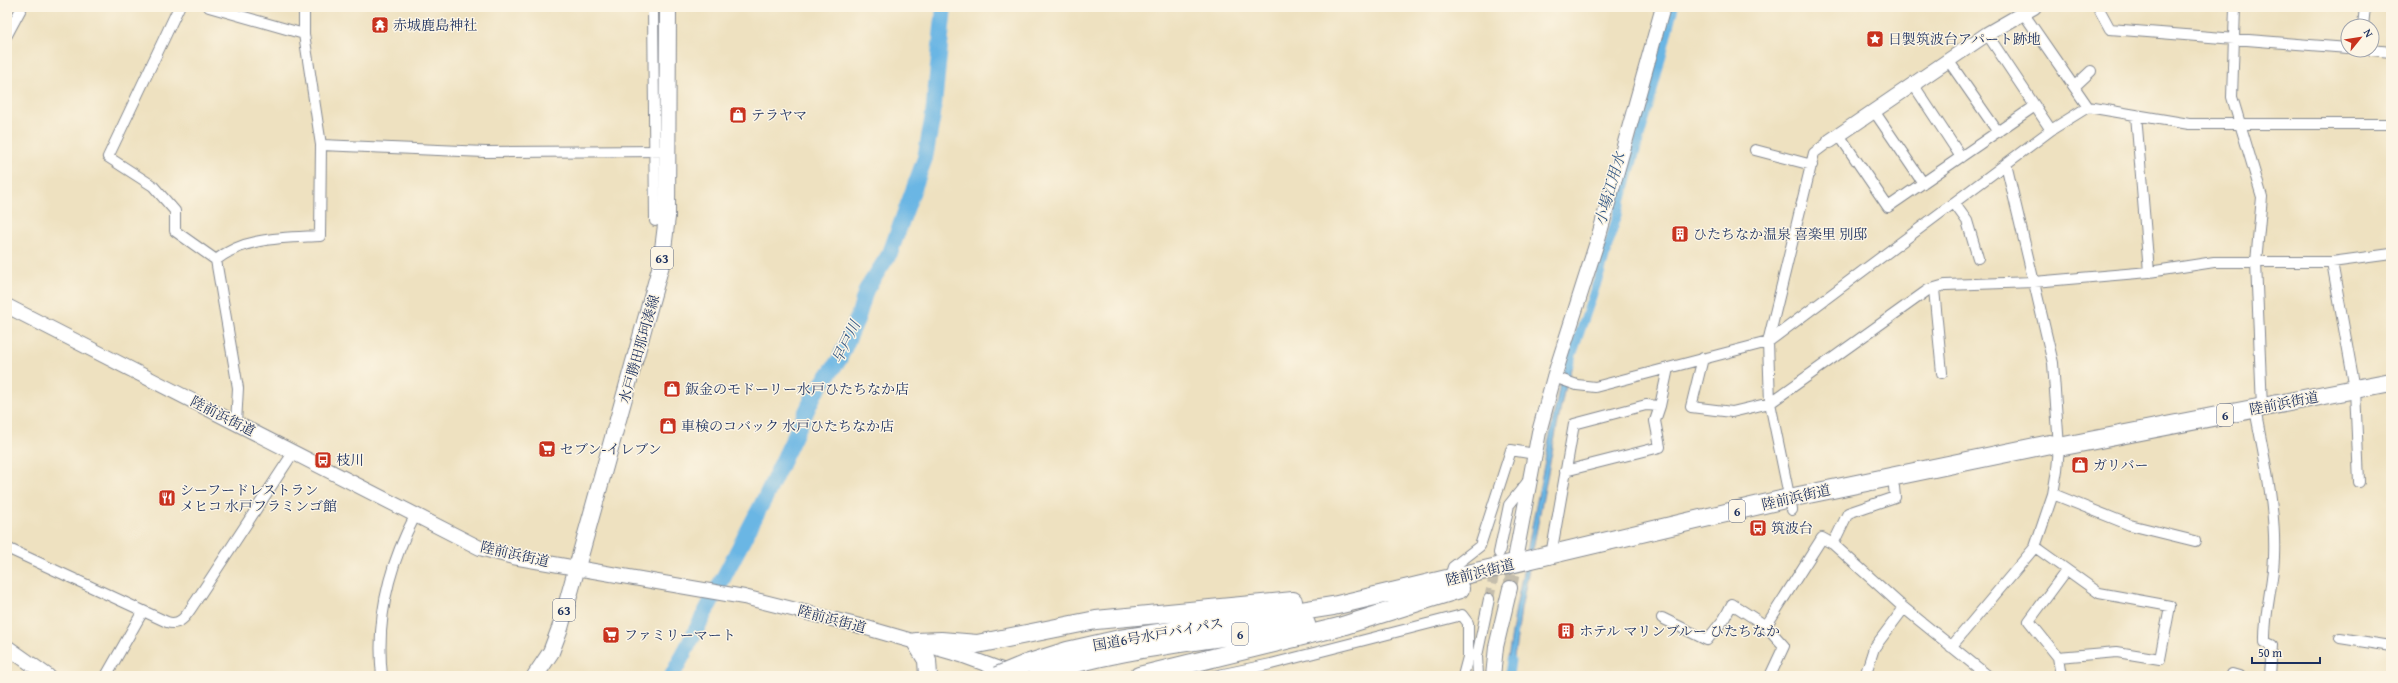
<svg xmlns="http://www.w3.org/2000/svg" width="2398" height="683" viewBox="0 0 2398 683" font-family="'Gentium Book Plus','Noto Serif JP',serif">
  <rect width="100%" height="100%" fill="#fcf5e5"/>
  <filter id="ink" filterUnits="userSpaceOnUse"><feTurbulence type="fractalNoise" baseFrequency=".025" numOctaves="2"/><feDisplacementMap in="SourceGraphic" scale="8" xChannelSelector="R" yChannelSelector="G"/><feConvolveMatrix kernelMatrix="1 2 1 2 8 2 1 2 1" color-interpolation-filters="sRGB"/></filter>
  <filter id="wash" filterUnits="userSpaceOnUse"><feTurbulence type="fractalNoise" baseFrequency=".012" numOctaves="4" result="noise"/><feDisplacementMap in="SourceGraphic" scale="16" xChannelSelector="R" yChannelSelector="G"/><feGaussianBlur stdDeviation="0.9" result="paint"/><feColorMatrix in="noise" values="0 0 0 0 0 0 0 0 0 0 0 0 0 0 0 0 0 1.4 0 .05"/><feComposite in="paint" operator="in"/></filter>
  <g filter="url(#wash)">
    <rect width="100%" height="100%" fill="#eee1c0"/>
    <path fill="#6bb6e4" stroke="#4372a1" d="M1570 352 1576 354 1565 386 1521 609 1512 672 1506 671 1516 608 1560 384Z"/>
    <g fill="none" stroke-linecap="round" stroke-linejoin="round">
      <path stroke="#6bb6e4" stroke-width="9" d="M1569 364 1601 271 1651 99 1674 7
        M1509 676 1511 660"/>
      <path stroke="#6bb6e4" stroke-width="16" d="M672 676 765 498 815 393 839 360 858 317 866 290 890 253 925 158 933 115 944 7"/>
    </g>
  </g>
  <g filter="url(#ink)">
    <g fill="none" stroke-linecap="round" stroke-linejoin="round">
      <path stroke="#c4bdac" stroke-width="10" stroke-dasharray="10 5" stroke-linecap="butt" d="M1489 599 1496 565"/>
      <path stroke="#c4bdac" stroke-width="14" stroke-dasharray="14 7" stroke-linecap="butt" d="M1510 588 1516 555"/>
      <g stroke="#84888f" stroke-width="12">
        <path id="street" d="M179 7 108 157 153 186 175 211V231L216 260 238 388 236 423
          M209 7 304 34
          M653 7 655 221
          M2019 7 2088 107
          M2098 7 2110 29 2348 48
          M2235 7 2232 97 2262 197 2256 262 2262 407
          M2363 26 2365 7
          M1987 34 2051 130
          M7 35 22 7
          M2371 50 2391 52
          M1948 60 1998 132
          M1913 84 1961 157
          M2075 86 2091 71
          M1874 111 1923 183
          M2136 115 2149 272
          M1839 135 1888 207 2035 106
          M321 145 485 152 667 151
          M1755 150 1812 165
          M1954 203 1967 221 1978 258
          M216 260C245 237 284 238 320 236L321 145 304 34V7
          M2332 262 2355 389 2359 482
          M1934 289 1942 373
          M1703 358 1691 407 1732 412 1770 403 1928 290 1945 285 2034 282 2149 272 2214 262H2332L2391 254
          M1554 377 1577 385 1595 387 1768 342 2051 130 2088 107 2189 124H2391
          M2255 409C2264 457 2276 508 2274 557 2273 586 2264 613 2265 642L2272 645 2270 676
          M1565 471 1660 447 1655 421 1660 406 1668 368
          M2053 494 2130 525 2195 541
          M1792 510 1770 403 1768 342 1814 153 1830 141
          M1833 544 1848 513 1895 497 1894 487
          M2035 547 2099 593 2170 606 2160 659 2117 652 2058 657
          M7 548 167 622C182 627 188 612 196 601L293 453
          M1499 553 1509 505 1530 479
          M1551 555 1574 424 1646 405 1660 406
          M1449 580 1453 567 1480 546 1511 450 1535 454
          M1662 618 1707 640 1724 619 1732 604 1766 626 1784 646 1770 676
          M1766 626 1822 538 1833 544 1904 608 1988 676
          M2340 638 2391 646
          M1951 647 2035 547 2053 494 2057 470 2059 447 2053 363 2006 164
          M2232 674 2239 676
          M106 676 143 611
          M382 676C376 620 389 565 415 516
          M1214 676 1271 664 1462 615 1468 623V657L1463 676
          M1478 676 1477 656 1489 599
          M1865 676 1874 648 1904 608
          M2061 676 2058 657 2029 621 2066 571"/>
      </g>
      <g stroke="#84888f" stroke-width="16">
        <path id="secondary" d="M1830 141 1987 34 2034 7
          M7 306 480 548 513 557 744 597 860 626 961 655 1013 674
          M1516 554 1539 432 1554 377 1598 239 1663 7
          M7 647 48 676
          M1493 676 1496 647 1510 588"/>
      </g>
      <g stroke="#84888f" stroke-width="18">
        <path id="primary" d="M535 676 551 652 560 628 661 265 667 217 668 7"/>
      </g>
      <g stroke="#84888f" stroke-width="20">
        <path id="highway" d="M916 642 941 641 977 644 1096 620 1293 601
          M916 642 927 660 928 676
          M1026 664 1067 651 1120 639 1333 606 1789 498 2050 444 2059 447 2391 382
          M1033 676C1121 645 1215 641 1306 624
          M1139 676 1339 627 1460 589"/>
      </g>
      <use href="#street" stroke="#fff" stroke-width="10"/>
      <use href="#secondary" stroke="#fff" stroke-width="14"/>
      <use href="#primary" stroke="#fff" stroke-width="16"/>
      <use href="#highway" stroke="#fff" stroke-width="18"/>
      <g stroke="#84888f" stroke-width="20" stroke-linecap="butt">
        <path id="highway-bridge" d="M997 676 1026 664"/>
      </g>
      <use href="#highway-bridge" stroke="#fff" stroke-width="18"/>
    </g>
  </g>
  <defs>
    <g id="temple-square" transform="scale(0.9)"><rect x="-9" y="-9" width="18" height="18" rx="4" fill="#c8321e" stroke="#fcf5e5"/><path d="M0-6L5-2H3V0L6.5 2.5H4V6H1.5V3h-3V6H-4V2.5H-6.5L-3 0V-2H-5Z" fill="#fff"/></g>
    <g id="sight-square" transform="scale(0.9)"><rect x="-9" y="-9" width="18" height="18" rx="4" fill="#c8321e" stroke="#fcf5e5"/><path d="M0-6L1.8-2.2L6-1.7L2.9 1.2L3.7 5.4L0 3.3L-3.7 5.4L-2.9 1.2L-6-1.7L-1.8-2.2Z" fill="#fff"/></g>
    <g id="shop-square" transform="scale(0.9)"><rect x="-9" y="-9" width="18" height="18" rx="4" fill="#c8321e" stroke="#fcf5e5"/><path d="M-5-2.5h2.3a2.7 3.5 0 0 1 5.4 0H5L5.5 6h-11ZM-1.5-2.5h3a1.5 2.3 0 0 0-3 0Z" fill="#fff"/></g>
    <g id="building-square" transform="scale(0.9)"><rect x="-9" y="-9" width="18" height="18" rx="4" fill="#c8321e" stroke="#fcf5e5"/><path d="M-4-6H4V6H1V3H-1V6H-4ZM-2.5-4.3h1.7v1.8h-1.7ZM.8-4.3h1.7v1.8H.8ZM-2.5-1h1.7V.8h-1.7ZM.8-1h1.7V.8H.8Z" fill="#fff"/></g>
    <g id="supermarket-square" transform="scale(0.9)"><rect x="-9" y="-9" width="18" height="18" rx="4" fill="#c8321e" stroke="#fcf5e5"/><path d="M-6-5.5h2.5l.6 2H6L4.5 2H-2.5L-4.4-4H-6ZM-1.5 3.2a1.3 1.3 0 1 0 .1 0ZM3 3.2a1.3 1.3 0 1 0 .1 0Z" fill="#fff"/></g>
    <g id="bus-square" transform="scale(0.9)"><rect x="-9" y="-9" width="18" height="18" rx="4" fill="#c8321e" stroke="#fcf5e5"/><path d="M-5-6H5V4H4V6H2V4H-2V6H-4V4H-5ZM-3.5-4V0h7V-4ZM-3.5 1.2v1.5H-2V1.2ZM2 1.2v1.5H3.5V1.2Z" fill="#fff"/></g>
    <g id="restaurant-square" transform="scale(0.9)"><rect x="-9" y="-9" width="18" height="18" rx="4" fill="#c8321e" stroke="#fcf5e5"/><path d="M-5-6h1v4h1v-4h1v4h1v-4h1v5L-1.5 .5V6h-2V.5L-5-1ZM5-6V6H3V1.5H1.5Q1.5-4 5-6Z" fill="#fff"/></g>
  </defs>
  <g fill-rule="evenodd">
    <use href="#temple-square" x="380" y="25"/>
    <use href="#sight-square" x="1875" y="39"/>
    <use href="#shop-square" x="738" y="115"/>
    <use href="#building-square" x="1680" y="234"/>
    <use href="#shop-square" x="672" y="389"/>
    <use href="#shop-square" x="668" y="426"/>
    <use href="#supermarket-square" x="547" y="449"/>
    <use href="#bus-square" x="323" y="460"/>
    <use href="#shop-square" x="2080" y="465"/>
    <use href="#restaurant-square" x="167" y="498"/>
    <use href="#bus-square" x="1758" y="528"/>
    <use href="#building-square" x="1566" y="631"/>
    <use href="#supermarket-square" x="611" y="635"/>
  </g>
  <g text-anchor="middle" stroke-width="3" stroke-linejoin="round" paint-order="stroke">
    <g fill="#fcf5e5" stroke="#5e6a86" stroke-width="1">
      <rect x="651" y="247" width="22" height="22" rx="3"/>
      <rect x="2217" y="404" width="16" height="22" rx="3"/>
      <rect x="1729" y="500" width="16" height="22" rx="3"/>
      <rect x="553" y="599" width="22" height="22" rx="3"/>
      <rect x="1232" y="623" width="16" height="22" rx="3"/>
    </g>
    <g font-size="13" font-weight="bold" fill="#1b2f5e">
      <text x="662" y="263">63</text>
      <text x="2225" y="420">6</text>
      <text x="1737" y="516">6</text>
      <text x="564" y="615">63</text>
      <text x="1240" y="639">6</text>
    </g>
    <g font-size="14" fill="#1b2f5e" stroke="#fcf5e5" text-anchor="start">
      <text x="393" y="30">赤城鹿島神社</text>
      <text x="1888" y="44">日製筑波台アパート跡地</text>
      <text x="751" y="120">テラヤマ</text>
      <text x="1693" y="239">ひたちなか温泉 喜楽里 別邸</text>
      <text x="685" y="394">鈑金のモドーリー水戸ひたちなか店</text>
      <text x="681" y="431">車検のコバック 水戸ひたちなか店</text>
      <text x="560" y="454">セブン-イレブン</text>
      <text x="336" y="465">枝川</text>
      <text x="2093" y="470">ガリバー</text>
      <text x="180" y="495">シーフードレストラン<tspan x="180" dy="16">メヒコ 水戸フラミンゴ館</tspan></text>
      <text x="1771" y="533">筑波台</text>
      <text x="1579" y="636">ホテル マリンブルー ひたちなか</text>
      <text x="624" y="640">ファミリーマート</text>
    </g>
    <g font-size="14" fill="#1b2f5e" stroke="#fcf5e5">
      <text transform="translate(639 349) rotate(-74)" y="5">水戸勝田那珂湊線</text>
      <text transform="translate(2284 403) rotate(-11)" y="5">陸前浜街道</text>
      <text transform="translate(223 416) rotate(27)" y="5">陸前浜街道</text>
      <text transform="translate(1796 497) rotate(-13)" y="5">陸前浜街道</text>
      <text transform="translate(515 554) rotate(13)" y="5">陸前浜街道</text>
      <text transform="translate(1480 572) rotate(-14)" y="5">陸前浜街道</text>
      <text transform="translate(832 619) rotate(15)" y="5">陸前浜街道</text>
      <text transform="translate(1158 634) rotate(-10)" y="5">国道6号水戸バイパス</text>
    </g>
    <g font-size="15" font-style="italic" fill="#335886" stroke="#fcf5e5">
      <text transform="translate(1610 189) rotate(-74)" y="5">小場江用水</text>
      <text transform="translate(846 342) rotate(-64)" y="5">早戸川</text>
    </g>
  </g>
  <rect width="2398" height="683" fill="none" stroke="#fcf5e5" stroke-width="24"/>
  <g transform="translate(2360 38) rotate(60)"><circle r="19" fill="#fcf5e5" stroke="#a2a6af"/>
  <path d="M0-3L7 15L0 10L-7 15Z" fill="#c8321e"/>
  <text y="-6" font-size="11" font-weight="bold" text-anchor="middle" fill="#1b2f5e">N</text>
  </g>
  <path d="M2252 657v6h68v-6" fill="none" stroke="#1b2f5e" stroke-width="2"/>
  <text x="2258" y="657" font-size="12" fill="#1b2f5e" stroke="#fcf5e5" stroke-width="3" paint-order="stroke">50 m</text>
</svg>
